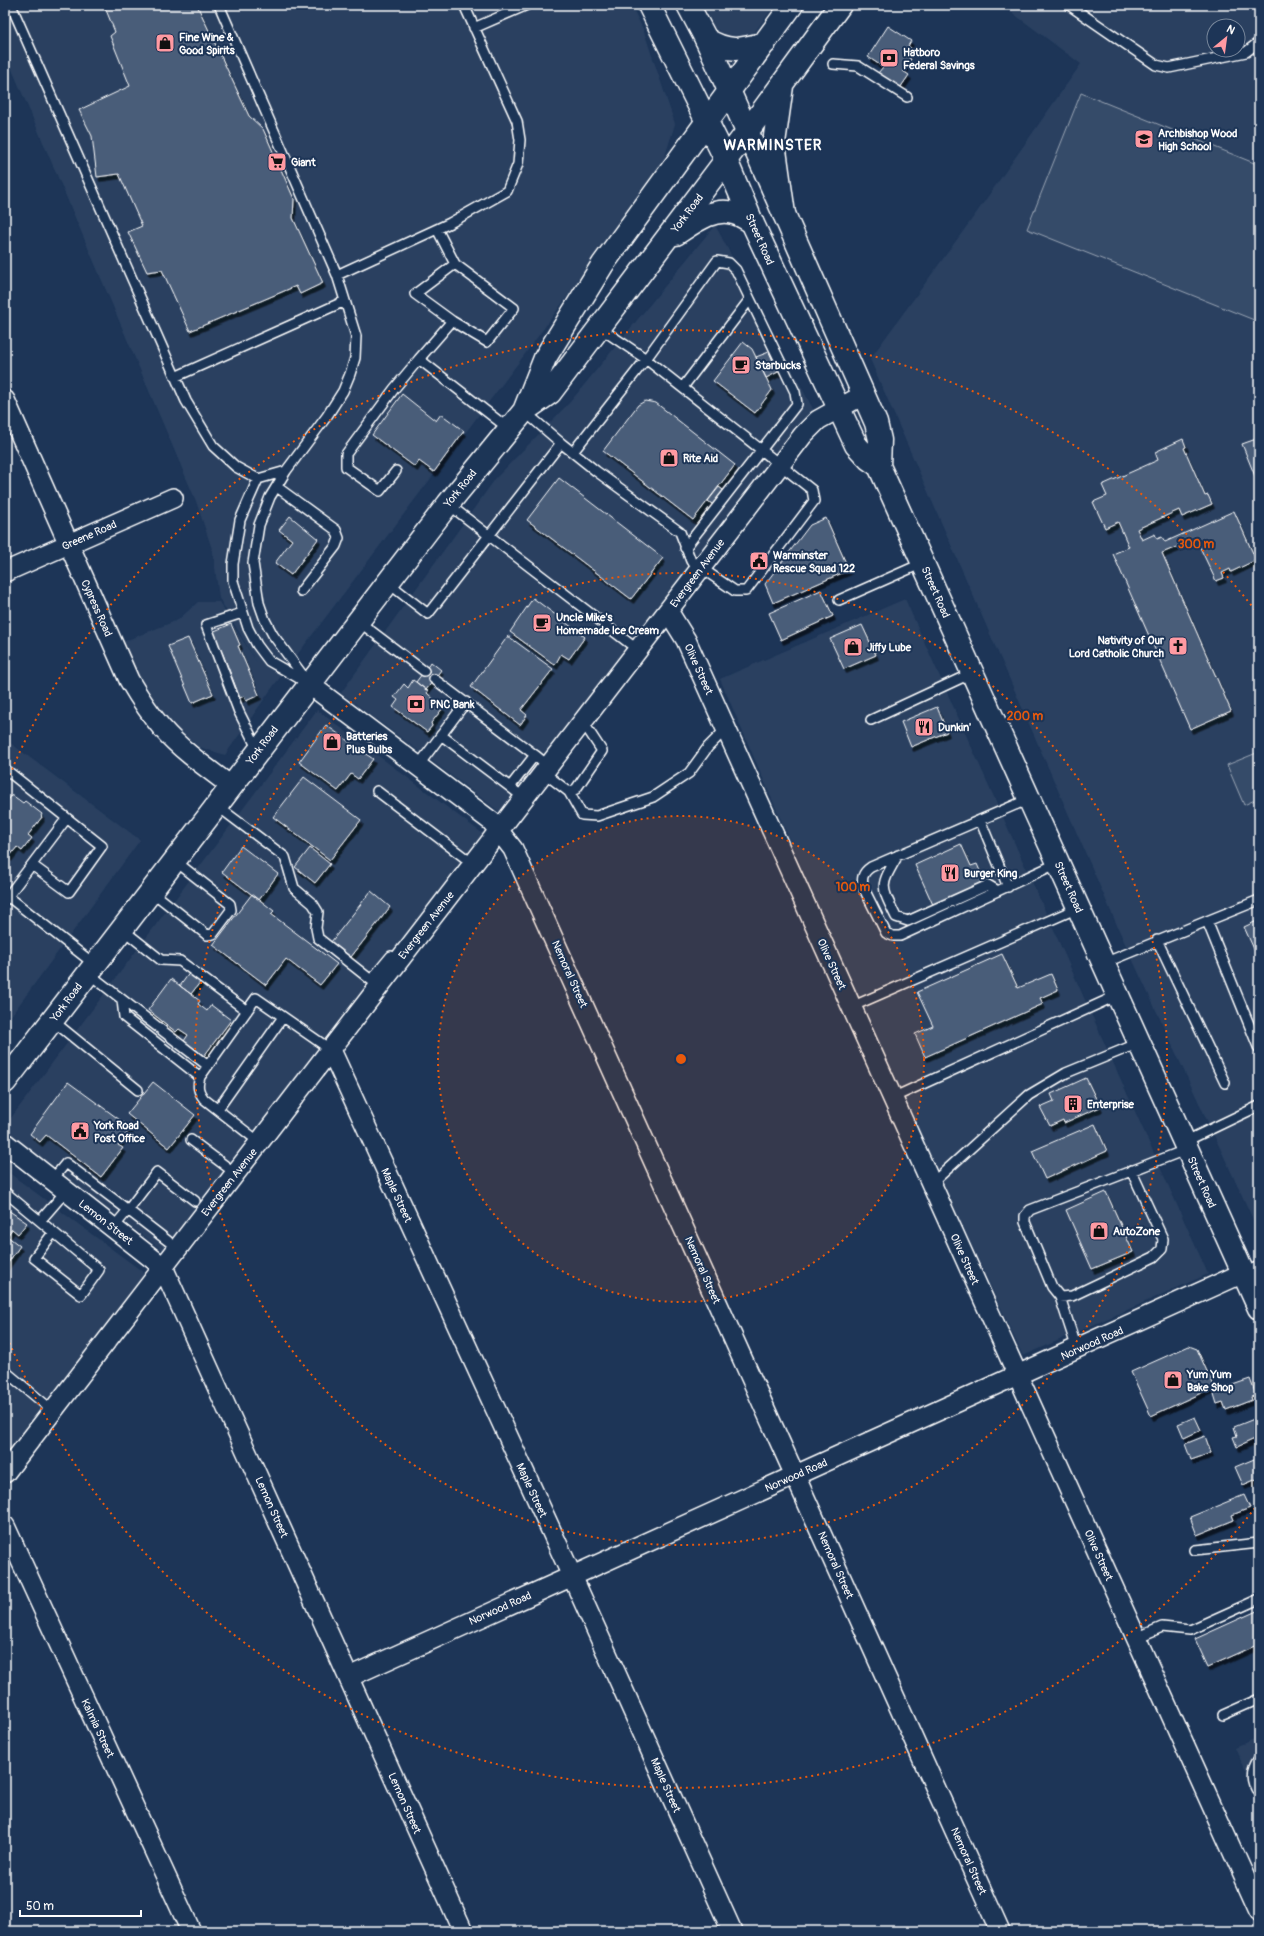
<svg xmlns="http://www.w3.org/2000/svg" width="1264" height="1936" viewBox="0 0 1264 1936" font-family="Pangolin,sans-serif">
  <defs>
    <filter id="shadow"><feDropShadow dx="2.5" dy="4.5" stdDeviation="0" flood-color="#0009"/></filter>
  </defs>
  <rect width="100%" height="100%" fill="#1d3557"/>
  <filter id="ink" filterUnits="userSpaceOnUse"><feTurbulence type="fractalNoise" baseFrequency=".025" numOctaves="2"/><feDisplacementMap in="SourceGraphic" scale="8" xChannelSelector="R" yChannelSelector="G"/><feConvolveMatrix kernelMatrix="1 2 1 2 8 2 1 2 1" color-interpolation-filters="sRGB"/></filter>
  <g filter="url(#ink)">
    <path fill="#2a4161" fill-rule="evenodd" d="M5 5H631L643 29 675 124 661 169 522 358 272 688 225 755 199 747 161 715 120 643 178 620 198 602H219L257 663 219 598 213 552 196 501 5 53Z
      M704 5H775L750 38 736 40 722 34 714 27Z
      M1002 5H1259V1232L1123 939 870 359 975 215 1081 64ZM1214 26H1238V50H1214Z
      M715 225 813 409 508 818 341 693 496 478 571 401Z
      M905 599 1208 1274 1023 1356 869 1023 720 679Z
      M317 710 487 837 170 1256 5 1132V1126Z
      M5 739 140 840 5 1024Z
      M5 1170 151 1278 5 1469Z
      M1259 1737V1802L1235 1747Z"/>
    <path fill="#364b69" stroke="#9aa5b4" d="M1081 93 1259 165V322L1027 229Z
      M1259 752V798L1244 805 1227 765Z"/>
    <path fill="#4a5d79" stroke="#fff" filter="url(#shadow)" d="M104 5H197L249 116 263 129 294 199 293 218 323 283 300 294 296 286 190 331 162 270 147 272 128 232 142 226 119 174 97 177 92 136 79 110 130 86 110 36 115 32Z
      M888 26 911 41 908 46 912 49 907 56 911 59 903 71 909 75 900 88 878 73 883 67 868 57Z
      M743 342 752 349 772 390 755 413 713 381Z
      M769 352 778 372 766 378 756 357Z
      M402 394 436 421 441 414 464 431 434 472 419 461 415 467 372 435Z
      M645 401 656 403 735 465 693 520 603 451 638 405Z
      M1259 438V486L1242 444Z
      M1183 439 1186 447 1184 448 1205 496 1208 495 1212 504 1182 517 1179 510 1137 529 1142 540 1155 534 1157 539 1162 537 1165 542 1234 511 1256 560 1231 572 1230 569 1222 573 1224 578 1216 581 1196 539 1162 553 1231 711 1190 729 1113 554 1129 547 1118 522 1105 528 1093 502 1107 496 1102 485 1158 460 1155 452Z
      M559 478 663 558 631 599 527 520Z
      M719 487 727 493 716 507 708 501Z
      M290 516 318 539 291 575 275 563 292 540 279 530Z
      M826 518 849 570 773 603 765 584 810 525Z
      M821 590 833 616 781 640 769 613Z
      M533 598 585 637 569 659 561 654 555 665 510 632Z
      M231 624 240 645 238 646 259 695 246 701 244 696 240 698 222 652H221L212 632Z
      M862 625 876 655 844 669 830 639Z
      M508 636 553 669 521 710 527 715 520 725 471 687Z
      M188 638 213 694 192 703 168 646Z
      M431 662 441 670 426 690 416 682Z
      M413 680 428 691 427 693 443 708 431 723 432 726 427 732 393 707 398 700 394 697 404 684 408 688Z
      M937 707 947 732 911 747 901 722Z
      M326 725 373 759 358 779 351 774 338 791 299 762Z
      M304 777 361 820 330 860 273 817Z
      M12 795 23 803 25 801 42 814 41 816 42 817 28 835 32 838 22 851 17 847 9 857 5 854V804Z
      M961 844 971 866 977 864 985 883 934 907 915 865Z
      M241 846 278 874 259 900 222 872Z
      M310 848 330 864 315 883 295 867Z
      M371 891 390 907 351 957 331 942Z
      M252 894 274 911 271 914 337 964 320 985 286 959 266 985 213 945Z
      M1259 920V960L1244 927Z
      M1002 954 1018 988 1051 974 1058 990 1040 998 1043 1004 925 1057 915 1034 933 1026 917 992Z
      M190 972 201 981 191 994 180 986Z
      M171 979 200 1001 198 1004 207 1011 211 1005 231 1020 204 1056 184 1041 188 1035 179 1029 176 1032 148 1010Z
      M1086 1078 1100 1107 1064 1123 1063 1120 1050 1126 1040 1107 1054 1101 1051 1094Z
      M68 1082 131 1128 118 1145 123 1148 101 1177 46 1135 40 1142 30 1134Z
      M153 1082 195 1115 169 1148 127 1114Z
      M1095 1124 1107 1151 1045 1179 1032 1151Z
      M1106 1192 1133 1252 1092 1269 1066 1210Z
      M5 1208 27 1223 18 1234 12 1229 7 1236 20 1246 5 1267Z
      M1189 1346 1197 1349 1214 1387 1151 1416 1131 1372Z
      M1250 1379 1256 1395 1251 1397 1252 1400 1226 1410 1223 1402 1217 1404 1214 1394 1219 1392 1218 1390Z
      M1195 1417 1201 1430 1184 1438 1178 1424Z
      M1259 1417V1437L1237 1447 1233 1437 1237 1436 1234 1427Z
      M1205 1436 1211 1453 1191 1460 1185 1444Z
      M1259 1457V1478L1243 1485 1235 1467Z
      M1244 1495 1250 1508 1232 1515 1234 1520 1197 1535 1190 1517Z
      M1259 1610V1644L1208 1667 1195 1639Z"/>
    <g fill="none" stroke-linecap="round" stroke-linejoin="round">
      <g stroke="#fff" stroke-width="12">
        <path id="lane" d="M11 5 186 401 213 446 236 467 258 479 286 471 327 416 343 391 350 374 355 358 356 336 337 275 450 223 507 191 518 164 520 140 517 121 464 5
          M219 5 337 275
          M1069 5 1156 65 1169 68 1246 52 1259 42
          M474 28 527 5
          M833 64 858 66 907 97
          M437 229 455 264 415 294 452 321 419 359 509 429
          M452 321 487 342 514 308 455 264
          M175 377 345 301
          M683 387 750 299
          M561 443 596 471 680 532 691 561 735 591H746L814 501 812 490 646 359 600 328
          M573 452 646 359 717 261 729 263 736 270 795 392 797 404 685 548
          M286 471 270 497 259 525 253 563 259 603 265 620 273 635 307 681
          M396 471 380 491 346 467V454L394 389 419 359
          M258 479 240 520 233 564V581L248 628 257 645 269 661 309 684
          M277 487 336 530 339 538 336 546 301 591
          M448 504 638 650
          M387 582 428 614 561 443 524 411
          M839 600 923 563
          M242 613 206 625 239 712 258 750
          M358 621 424 671
          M434 679 535 755
          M871 720 972 673
          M441 735 510 787
          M418 766 466 702
          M5 769 102 846 69 892 32 865
          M377 791 473 864
          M569 792 582 815 597 816 653 797 689 773 708 747 726 729
          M524 798 510 787 535 755 546 764 543 772 569 792 576 789 602 751 583 722
          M1029 799 871 867C862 873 861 879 864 889L886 933 893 936H900L1058 863
          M216 805 285 857 294 888 313 904 318 912 316 928 318 938 371 980 391 956
          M980 820 1008 887
          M898 855C880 887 880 884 896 917L908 921 988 885 998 891
          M151 891 207 935 213 934 231 910 230 904 174 860
          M5 894 94 964
          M5 900 67 818
          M1207 921 1259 900
          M122 929 161 960 180 961 247 1011
          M1157 940 1225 1083
          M1104 963 1207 921 1259 1049
          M88 973 208 1066
          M122 1000 124 1017 200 1077
          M851 1007 1078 908
          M52 1020 138 1090
          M892 1098 1118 995
          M218 1109 283 1017
          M191 1140 235 1173
          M259 1142 204 1099C198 1091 197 1086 200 1077L256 998 331 1050
          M1184 1142 1259 1106
          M1131 1170 1163 1239 1162 1249 1154 1257 1072 1296 1060 1297 1052 1287 1025 1222V1216L1030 1210 1188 1149
          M52 1180 66 1163 128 1210 113 1228
          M931 1184 1029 1095 1066 1073 1139 1043
          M5 1192 99 1270 81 1295 34 1258 53 1233
          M40 1221 66 1191
          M168 1241 128 1210 157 1172 195 1201
          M1243 1273 1259 1266
          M1060 1297 1077 1349
          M5 1371 53 1411
          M1195 1550 1259 1543
          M1136 1638 1162 1627 1190 1630 1259 1599
          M1223 1715 1259 1699
          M1259 1758C1250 1772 1250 1779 1259 1794"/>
      </g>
      <g stroke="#fff" stroke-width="22">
        <path id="street" d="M5 400 129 680C139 697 149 713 162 728 182 751 207 768 231 786
          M5 572 173 498
          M668 611 686 640 1259 1910
          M309 684 491 821 513 849 1000 1931
          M331 1050 572 1576 732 1931
          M5 1143 163 1267 463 1931
          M5 1473 803 435 818 420 863 395
          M5 1526 191 1931
          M349 1677 1243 1273"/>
      </g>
      <g stroke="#fff" stroke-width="25">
        <path id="primary" d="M649 5 726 160 752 222 856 445 869 459 879 466 1259 1308
          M688 5 706 39 784 214 876 423 880 440 879 466"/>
      </g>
      <g stroke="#fff" stroke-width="25">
        <path id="highway" d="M706 39C728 53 741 50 765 43
          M782 86 774 143 784 214
          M676 234C692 224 712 207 733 213 739 214 746 219 752 222
          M524 411 545 358 603 264 792 5
          M5 1082 448 504 524 411 550 393 747 132 840 5"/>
      </g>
      <use href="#lane" stroke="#1d3557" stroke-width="9"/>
      <use href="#street" stroke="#1d3557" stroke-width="19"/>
      <use href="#primary" stroke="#1d3557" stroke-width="22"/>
      <use href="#highway" stroke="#1d3557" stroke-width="22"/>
    </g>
  </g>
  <circle cx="681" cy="1059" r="243" fill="#e8590c" fill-opacity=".12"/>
  <g fill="none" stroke="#e8590c" stroke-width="2" stroke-dasharray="2 4">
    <circle cx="681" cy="1059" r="243"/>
    <circle cx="681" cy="1059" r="486"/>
    <path d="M1255 1508A729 729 0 0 1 5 1332M5 786A729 729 0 0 1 1255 610"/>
  </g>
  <defs>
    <g id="shop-square" transform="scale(1)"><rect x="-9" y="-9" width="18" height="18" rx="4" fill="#ff9aa2" stroke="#1d3557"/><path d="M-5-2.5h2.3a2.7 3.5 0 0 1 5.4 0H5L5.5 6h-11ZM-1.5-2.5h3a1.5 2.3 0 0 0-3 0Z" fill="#111"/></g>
    <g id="bank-square" transform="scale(1)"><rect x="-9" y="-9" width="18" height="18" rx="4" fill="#ff9aa2" stroke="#1d3557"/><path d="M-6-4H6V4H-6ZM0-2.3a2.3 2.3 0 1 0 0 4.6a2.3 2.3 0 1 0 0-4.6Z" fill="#111"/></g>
    <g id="school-square" transform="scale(1)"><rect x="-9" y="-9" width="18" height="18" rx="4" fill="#ff9aa2" stroke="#1d3557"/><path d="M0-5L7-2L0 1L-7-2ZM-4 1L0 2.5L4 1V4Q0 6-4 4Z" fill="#111"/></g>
    <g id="supermarket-square" transform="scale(1)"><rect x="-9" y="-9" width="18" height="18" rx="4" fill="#ff9aa2" stroke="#1d3557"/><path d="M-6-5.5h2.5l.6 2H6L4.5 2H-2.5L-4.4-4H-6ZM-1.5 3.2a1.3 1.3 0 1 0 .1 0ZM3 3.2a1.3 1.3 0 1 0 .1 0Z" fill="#111"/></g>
    <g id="cafe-square" transform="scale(1)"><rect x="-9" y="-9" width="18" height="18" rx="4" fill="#ff9aa2" stroke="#1d3557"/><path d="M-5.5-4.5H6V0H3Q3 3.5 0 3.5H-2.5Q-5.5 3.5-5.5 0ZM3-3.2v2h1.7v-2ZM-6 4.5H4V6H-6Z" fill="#111"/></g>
    <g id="civic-square" transform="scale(1)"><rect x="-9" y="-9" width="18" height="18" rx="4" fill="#ff9aa2" stroke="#1d3557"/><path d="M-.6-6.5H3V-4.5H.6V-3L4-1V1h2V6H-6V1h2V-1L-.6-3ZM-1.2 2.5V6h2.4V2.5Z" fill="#111"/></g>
    <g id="church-square" transform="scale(1)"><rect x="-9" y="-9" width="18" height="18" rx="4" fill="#ff9aa2" stroke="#1d3557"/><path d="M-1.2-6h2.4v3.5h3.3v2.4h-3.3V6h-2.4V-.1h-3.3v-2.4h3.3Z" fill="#111"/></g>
    <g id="restaurant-square" transform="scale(1)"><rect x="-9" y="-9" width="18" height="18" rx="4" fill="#ff9aa2" stroke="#1d3557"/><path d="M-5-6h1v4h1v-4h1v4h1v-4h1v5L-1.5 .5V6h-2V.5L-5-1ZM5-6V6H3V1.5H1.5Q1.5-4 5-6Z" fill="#111"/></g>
    <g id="building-square" transform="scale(1)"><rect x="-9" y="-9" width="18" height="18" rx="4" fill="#ff9aa2" stroke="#1d3557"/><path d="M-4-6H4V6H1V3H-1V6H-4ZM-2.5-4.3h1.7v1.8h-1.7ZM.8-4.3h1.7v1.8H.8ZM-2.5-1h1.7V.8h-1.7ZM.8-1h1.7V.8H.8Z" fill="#111"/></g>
  </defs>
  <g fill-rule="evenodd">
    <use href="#shop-square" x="165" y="43"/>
    <use href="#bank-square" x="889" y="58"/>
    <use href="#school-square" x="1144" y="139"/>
    <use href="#supermarket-square" x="277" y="162"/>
    <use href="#cafe-square" x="741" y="365"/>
    <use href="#shop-square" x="669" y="458"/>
    <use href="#civic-square" x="759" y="561"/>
    <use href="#cafe-square" x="542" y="623"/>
    <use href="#church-square" x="1178" y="646"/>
    <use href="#shop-square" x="853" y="647"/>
    <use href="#bank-square" x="416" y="704"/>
    <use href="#restaurant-square" x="924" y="727"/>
    <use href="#shop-square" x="332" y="742"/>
    <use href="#restaurant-square" x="950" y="873"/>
    <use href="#building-square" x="1073" y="1104"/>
    <use href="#civic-square" x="80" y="1131"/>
    <use href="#shop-square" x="1099" y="1231"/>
    <use href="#shop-square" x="1173" y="1380"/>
  </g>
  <g text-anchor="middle" stroke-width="4" stroke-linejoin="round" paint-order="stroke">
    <g font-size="11" font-weight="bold" fill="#fff" stroke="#1d3557" text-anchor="start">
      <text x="179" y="41">Fine Wine &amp;<tspan x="179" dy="13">Good Spirits</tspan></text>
      <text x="903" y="56">Hatboro<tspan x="903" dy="13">Federal Savings</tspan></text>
      <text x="1158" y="137">Archbishop Wood<tspan x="1158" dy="13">High School</tspan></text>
      <text x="291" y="166">Giant</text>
      <text x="755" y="369">Starbucks</text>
      <text x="683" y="462">Rite Aid</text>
      <text x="773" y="559">Warminster<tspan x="773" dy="13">Rescue Squad 122</tspan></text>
      <text x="556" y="621">Uncle Mike's<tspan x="556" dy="13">Homemade Ice Cream</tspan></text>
      <text x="1164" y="644" text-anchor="end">Nativity of Our<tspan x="1164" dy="13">Lord Catholic Church</tspan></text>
      <text x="867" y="651">Jiffy Lube</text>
      <text x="430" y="708">PNC Bank</text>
      <text x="938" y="731">Dunkin'</text>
      <text x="346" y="740">Batteries<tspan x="346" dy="13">Plus Bulbs</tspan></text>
      <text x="964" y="877">Burger King</text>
      <text x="1087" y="1108">Enterprise</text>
      <text x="94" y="1129">York Road<tspan x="94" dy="13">Post Office</tspan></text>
      <text x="1113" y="1235">AutoZone</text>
      <text x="1187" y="1378">Yum Yum<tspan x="1187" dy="13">Bake Shop</tspan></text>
    </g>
    <g font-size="11" fill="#fff" stroke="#1d3557">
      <text transform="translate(687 213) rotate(-53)" y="4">York Road</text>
      <text transform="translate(760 239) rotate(66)" y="4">Street Road</text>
      <text transform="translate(460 488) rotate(-51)" y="4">York Road</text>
      <text transform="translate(89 535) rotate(-24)" y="4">Greene Road</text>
      <text transform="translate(697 573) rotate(-53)" y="4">Evergreen Avenue</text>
      <text transform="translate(936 592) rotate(66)" y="4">Street Road</text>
      <text transform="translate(97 608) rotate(66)" y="4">Cypress Road</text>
      <text transform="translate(699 669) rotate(66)" y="4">Olive Street</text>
      <text transform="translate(262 745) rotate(-53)" y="4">York Road</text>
      <text transform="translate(1069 887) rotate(66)" y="4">Street Road</text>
      <text transform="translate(426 925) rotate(-52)" y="4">Evergreen Avenue</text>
      <text transform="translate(832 964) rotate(66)" y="4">Olive Street</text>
      <text transform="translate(570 974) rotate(66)" y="4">Nemoral Street</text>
      <text transform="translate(66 1002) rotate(-53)" y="4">York Road</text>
      <text transform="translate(229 1182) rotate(-52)" y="4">Evergreen Avenue</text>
      <text transform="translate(1202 1182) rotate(66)" y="4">Street Road</text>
      <text transform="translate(397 1195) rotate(65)" y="4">Maple Street</text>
      <text transform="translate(106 1222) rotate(38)" y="4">Lemon Street</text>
      <text transform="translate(965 1259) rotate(66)" y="4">Olive Street</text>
      <text transform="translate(703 1270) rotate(66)" y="4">Nemoral Street</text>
      <text transform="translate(1092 1343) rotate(-24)" y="4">Norwood Road</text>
      <text transform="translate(796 1475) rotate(-24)" y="4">Norwood Road</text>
      <text transform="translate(532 1490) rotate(65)" y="4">Maple Street</text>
      <text transform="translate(272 1507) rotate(66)" y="4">Lemon Street</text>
      <text transform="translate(1099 1555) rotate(66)" y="4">Olive Street</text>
      <text transform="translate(836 1565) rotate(66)" y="4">Nemoral Street</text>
      <text transform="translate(500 1608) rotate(-24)" y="4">Norwood Road</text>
      <text transform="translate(98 1728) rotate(65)" y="4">Kalmia Street</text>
      <text transform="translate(666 1785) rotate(66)" y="4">Maple Street</text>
      <text transform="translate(405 1803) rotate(66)" y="4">Lemon Street</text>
      <text transform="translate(969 1861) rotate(66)" y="4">Nemoral Street</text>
    </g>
    <g font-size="15" font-weight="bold" letter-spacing="1" fill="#fff" stroke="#1d3557">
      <text x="773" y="150">WARMINSTER</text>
    </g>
  </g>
  <circle cx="681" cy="1059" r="6" fill="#e8590c" stroke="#1d3557" stroke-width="2"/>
  <g font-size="12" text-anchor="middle" font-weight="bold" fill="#e8590c" stroke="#1d3557" stroke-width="4" stroke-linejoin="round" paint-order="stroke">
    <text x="1196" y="548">300 m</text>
    <text x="1025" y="720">200 m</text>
    <text x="853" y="891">100 m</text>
  </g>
  <rect width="1264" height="1936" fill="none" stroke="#1d3557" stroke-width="20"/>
  <rect x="10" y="10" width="1244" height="1916" fill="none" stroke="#fff" stroke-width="1.5" filter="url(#ink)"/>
  <g transform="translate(1226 38) rotate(29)"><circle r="19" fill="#1d3557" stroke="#77869a"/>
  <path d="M0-3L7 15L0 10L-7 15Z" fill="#ff9aa2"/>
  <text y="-6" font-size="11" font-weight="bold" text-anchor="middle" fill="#ffffff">N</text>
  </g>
  <path d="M20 1910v6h121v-6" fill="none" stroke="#ffffff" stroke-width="2"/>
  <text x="26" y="1910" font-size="12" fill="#ffffff" stroke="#1d3557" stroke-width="3" paint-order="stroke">50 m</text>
</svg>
